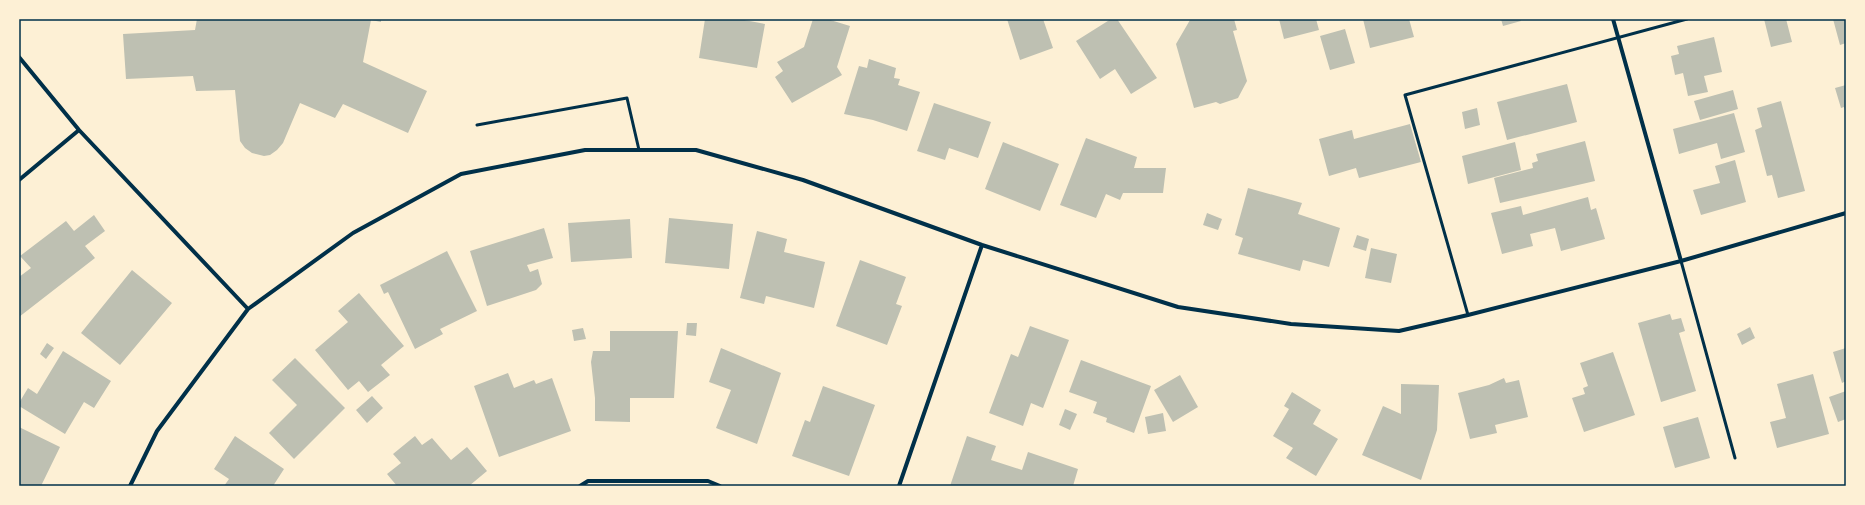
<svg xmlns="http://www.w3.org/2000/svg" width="1865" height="505" viewBox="0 0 1865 505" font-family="Barlow,sans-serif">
  <rect width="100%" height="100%" fill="#fdf0d5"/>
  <path fill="#bec0b2" d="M197 19H381V22L371 20 363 62 427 91 408 133 343 104 335 118 300 103 283 143 277 150 270 155 264 156 252 153 245 148 240 141 235 90 196 91 193 76 126 79 123 34 195 30Z
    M705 19H739L765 24 757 68 699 58Z
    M813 19H827L850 26 837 67 842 75 792 103 775 77 783 71 777 62 804 47Z
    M1007 19H1043L1053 48 1020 60Z
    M1111 19H1117L1157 78 1131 94 1115 69 1100 79 1076 41Z
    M1195 19H1234L1237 30 1233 31 1247 81 1238 98 1220 104 1216 102 1194 108 1176 44 1190 20Z
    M1279 19H1316L1319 30 1284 39Z
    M1363 19H1409L1414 37 1370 48Z
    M1501 19H1520L1521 21 1503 26Z
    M1764 19H1786L1792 42 1771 47Z
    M1833 19H1846V43L1840 45Z
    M1345 29 1355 63 1330 70 1320 36Z
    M1714 37 1722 72 1704 76 1708 92 1688 96 1683 73 1675 75 1671 56 1679 54 1677 46Z
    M869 59 896 68 894 78 900 79 898 85 920 92 907 131 873 120 844 114 859 66 867 68Z
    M1567 84 1577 122 1507 140 1497 102Z
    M1846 85V113L1844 107 1841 108 1835 88Z
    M1733 90 1738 109 1700 120 1694 101Z
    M1781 101 1805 191 1778 198 1772 175 1767 176 1755 130 1762 127 1757 108Z
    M934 103 991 122 978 158 949 148 945 160 917 151Z
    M1477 108 1480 125 1465 129 1462 112Z
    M1734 113 1745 152 1721 159 1717 143 1679 154 1673 129Z
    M1410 124 1421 162 1359 178 1356 168 1329 176 1319 139 1352 130 1354 139Z
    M1086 138 1137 157 1134 168H1166L1163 193H1123L1120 200 1106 194 1096 218 1060 205Z
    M1585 141 1595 181 1500 203 1494 178 1533 168 1532 163 1538 161 1536 154Z
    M1003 142 1059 164 1040 211 985 189Z
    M1515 142 1521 170 1468 184 1462 156Z
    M1735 160 1746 202 1701 215 1693 190 1720 183 1715 166Z
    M1248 188 1302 203 1298 214 1340 228 1329 267 1303 260 1300 271 1238 254 1243 238 1235 235Z
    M1588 197 1591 210 1596 208 1605 239 1561 251 1555 228 1530 234 1533 246 1502 254 1491 213 1521 206 1523 215Z
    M1207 213 1222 219 1218 230 1203 225Z
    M94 215 105 231 85 246 95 258 19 317V277L31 268 20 256 66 221 74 231Z
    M669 218 733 224 729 269 665 263Z
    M630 219 632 258 571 262 568 223Z
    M544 228 553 258 527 265 530 272 538 269 542 284 536 290 487 306 470 251Z
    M757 231 787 239 784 252 825 262 814 308 766 296 764 304 740 298Z
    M1357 235 1369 239 1366 251 1353 247Z
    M1371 248 1397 254 1391 283 1365 278Z
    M447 251 477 311 440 329 443 334 415 349 388 292 384 294 380 285Z
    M860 260 906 277 896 304 902 306 887 345 836 326Z
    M132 270 172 303 120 365 81 333Z
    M359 293 404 346 381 365 390 375 368 392 359 381 348 390 315 350 348 322 338 311Z
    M1670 314 1672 320 1681 318 1685 331 1679 333 1696 391 1661 402 1638 323Z
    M687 323H697L696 336 686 335Z
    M1030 326 1069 340 1043 408 1031 403 1023 426 989 413 1011 354 1018 357Z
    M1750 327 1755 338 1742 345 1737 334Z
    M583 328 586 339 574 341 572 330Z
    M610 331H678L674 398H630V422L595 421V398L591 362 593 351H610Z
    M47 343 54 348 46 359 40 354Z
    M721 348 781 373 757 444 716 428 731 390 709 382Z
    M1846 348V381L1842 383 1833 352Z
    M63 351 111 381 94 408 84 402 65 434 19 406V403L28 388 37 394Z
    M1613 352 1635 415 1584 432 1572 398 1585 394 1583 388 1588 386 1580 363Z
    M295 358 345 408 294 459 269 433 297 405 272 380Z
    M1081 360 1151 386 1134 433 1106 422 1107 418 1093 413 1097 402 1069 392Z
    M508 373 514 388 534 380 536 384 552 378 571 431 499 457 474 386Z
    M1813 374 1829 434 1777 448 1770 422 1786 418 1777 384Z
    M1180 375 1198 407 1173 422 1154 390Z
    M1504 378 1506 383 1519 380 1528 417 1495 425 1497 433 1470 439 1458 393 1489 385Z
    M1401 384 1439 385 1437 430 1421 480 1362 455 1383 406 1401 414Z
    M823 386 875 405 849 476 792 456 805 420 810 422Z
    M1846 391V419L1838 422 1829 397Z
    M1292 392 1321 410 1313 424 1338 439 1316 476 1286 458 1293 448 1273 436 1289 409 1284 406Z
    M372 396 383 408 367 423 356 410Z
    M1065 409 1077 414 1070 430 1059 425Z
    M1163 413 1166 431 1148 434 1145 417Z
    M1698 417 1710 458 1675 468 1663 427Z
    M19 427 60 447 41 486H19Z
    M235 436 284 469 273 486H224L229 479 214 469Z
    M415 436 422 445 432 438 451 460 467 447 487 471 469 486H397L387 474 401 463 393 454Z
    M967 436 996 446 991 460 1022 470 1028 452 1078 469 1073 486H950Z"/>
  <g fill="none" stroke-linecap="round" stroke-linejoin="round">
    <path stroke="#003049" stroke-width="3" d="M477 125 627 98 639 150
      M1681 261 1735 458
      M1468 315 1405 95 1687 19"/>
    <path stroke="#003049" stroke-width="4" d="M1613 19 1681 261
      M19 57 79 130 248 309
      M19 180 79 130
      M130 486 157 431 248 309 353 233 461 174 585 150H696L803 180 982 245 1178 307 1291 324 1399 331 1468 315 1681 261 1846 213
      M580 486 588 481H708L720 486
      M899 486 982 245"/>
  </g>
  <rect width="1865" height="505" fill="none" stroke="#fdf0d5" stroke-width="40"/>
  <rect x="20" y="20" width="1825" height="465" fill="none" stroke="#003049" stroke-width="1.5"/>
</svg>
